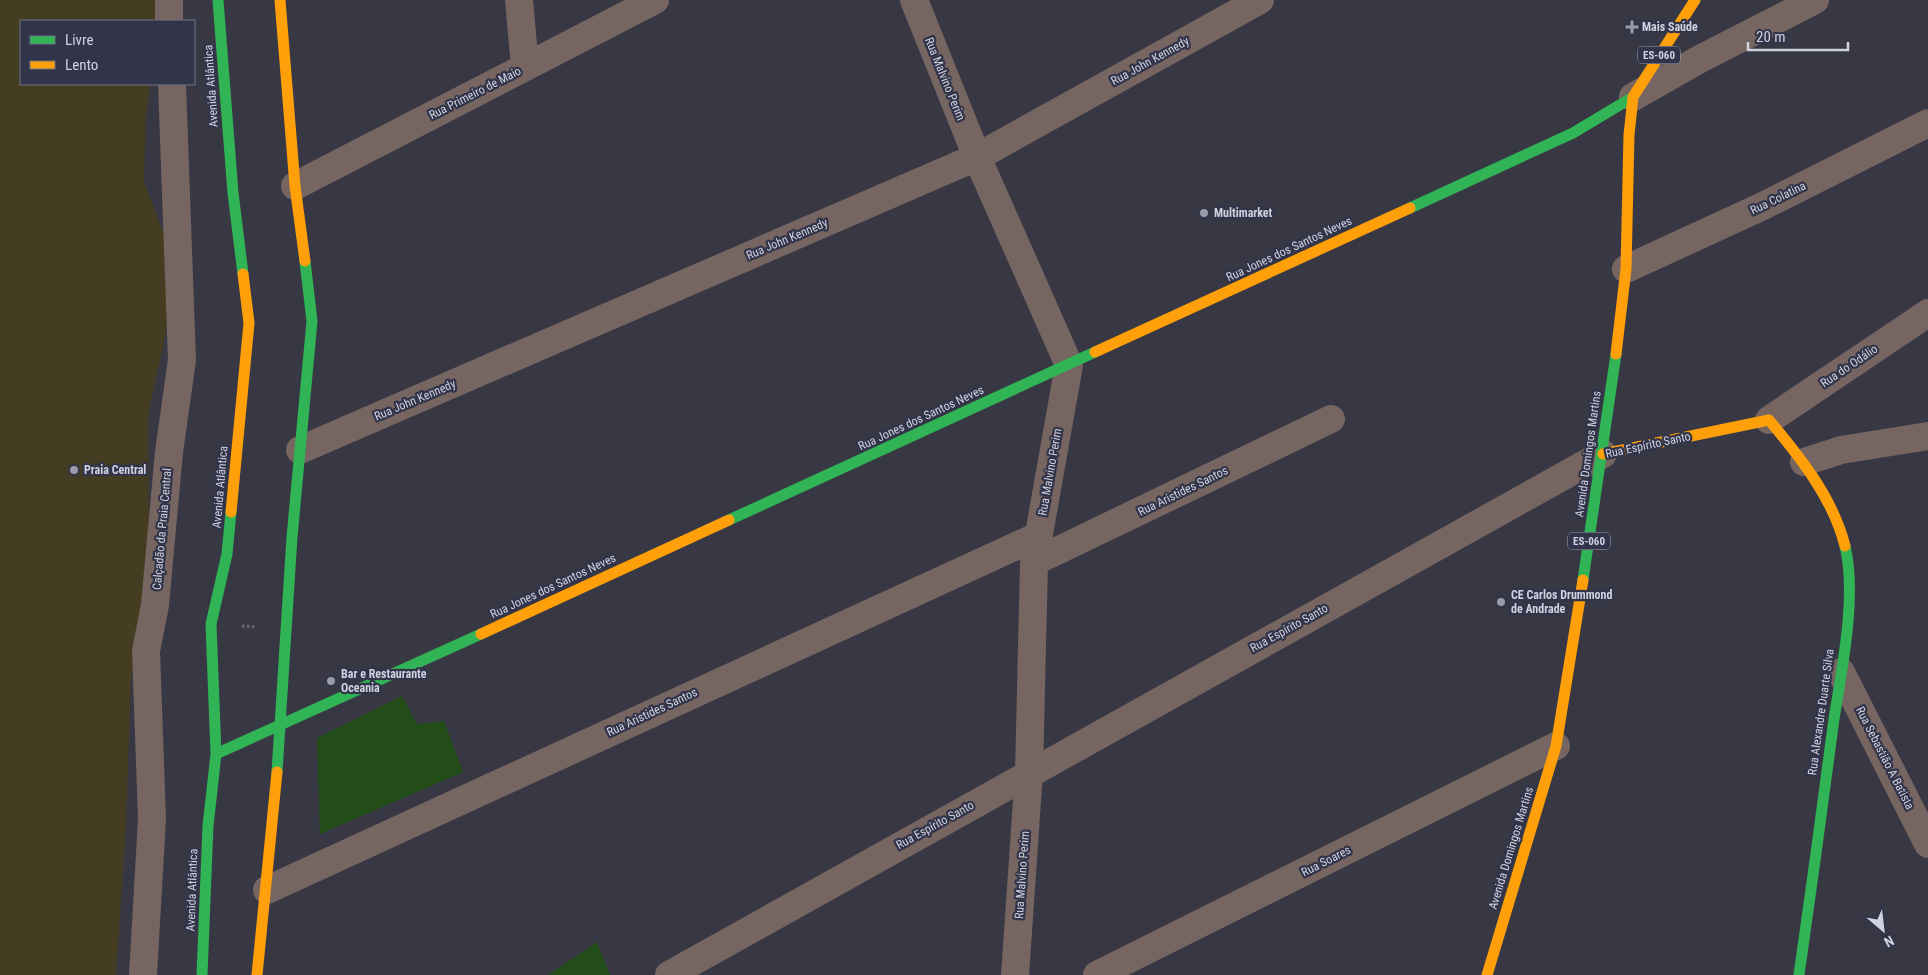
<svg xmlns="http://www.w3.org/2000/svg" width="1928" height="975" viewBox="0 0 1928 975" font-family="'Roboto Condensed',sans-serif">
  <rect width="100%" height="100%" fill="#373844"/>
  <path fill="#234e19" d="M402 696 417 724 444 721 463 772 320 834 317 738Z
    M597 942 610 975H548Z"/>
  <path fill="#443d22" d="M0 0H157L156 21H21V84H151L146 114 144 181 173 259 172 304 148 416 149 523 143 599 131 679 126 826 116 975H0Z"/>
  <g fill="none" stroke-linecap="round" stroke-linejoin="round">
    <path stroke="#756a6a" stroke-width="3" stroke-dasharray="2.5 2.5" stroke-linecap="butt" d="M242 626 256 627"/>
    <path stroke="#766560" stroke-width="28" d="M169 0V21
      M519 0 525 67
      M914 0 977 157 1069 365 1034 562 1029 772 1015 975
      M1633 97 1700 59 1815 0
      M295 186 655 0
      M1626 269 1763 206 1928 123
      M1769 420 1928 313
      M300 450 977 157 1260 0
      M1804 462 1841 450 1928 436
      M1034 562 1331 419
      M1841 672 1928 844
      M267 890 1038 536
      M143 975 152 819 146 651 155 605 169 452 182 360 172 84
      M669 975 1603 454
      M1097 975 1556 746"/>
    <path stroke="#30b455" stroke-width="11" d="M218 0 233 193 243 274
      M1410 208 1573 133 1633 97
      M729 520 1095 352
      M1583 580 1616 354
      M216 754 481 634
      M277 772 292 537 312 321 305 261
      M202 975 208 826 216 754 211 624 227 554 231 512
      M1799 975C1811 890 1823 804 1834 719 1842 668 1857 596 1845 546"/>
    <path stroke="#ff9f0a" stroke-width="11" d="M280 0 295 186 305 261
      M1095 352 1410 208
      M1616 354 1626 269 1629 135 1633 97 1695 0
      M1603 454 1769 420C1800 457 1833 498 1845 546
      M231 512 249 323 243 274
      M481 634 729 520
      M257 975 277 772
      M1487 975 1556 746 1583 580"/>
  </g>
  <g fill="#9a9ca9" stroke="#323449" stroke-width="2">
    <path d="M1629.5 19.5h5v5h5v5h-5v5h-5v-5h-5v-5h5z"/>
    <circle cx="1204" cy="213" r="5"/>
    <circle cx="74" cy="470" r="5"/>
    <circle cx="1501" cy="602" r="5"/>
    <circle cx="331" cy="681" r="5"/>
  </g>
  <g text-anchor="middle" stroke-width="4.5" stroke-linejoin="round" paint-order="stroke">
    <g fill="#323449" stroke="#a1a3b3" stroke-width="1">
      <rect x="1638" y="46.5" width="42" height="17" rx="4"/>
      <rect x="1568" y="532.5" width="42" height="17" rx="4"/>
    </g>
    <g font-size="11" font-weight="bold" fill="#d0d2e0">
      <text x="1659" y="59">ES-060</text>
      <text x="1589" y="545">ES-060</text>
    </g>
    <g font-size="12" font-weight="bold" fill="#d0d2e0" stroke="#323449" text-anchor="start">
      <text x="1642" y="31">Mais Saúde</text>
      <text x="1214" y="217">Multimarket</text>
      <text x="84" y="474">Praia Central</text>
      <text x="1511" y="599">CE Carlos Drummond<tspan x="1511" dy="14">de Andrade</tspan></text>
      <text x="341" y="678">Bar e Restaurante<tspan x="341" dy="14">Oceania</tspan></text>
    </g>
    <g font-size="12" fill="#d0d2e0" stroke="#323449">
      <text transform="translate(1150 61) rotate(-29)" y="4">Rua John Kennedy</text>
      <text transform="translate(945 79) rotate(68)" y="4">Rua Malvino Perim</text>
      <text transform="translate(211 86) rotate(-94)" y="4">Avenida Atlântica</text>
      <text transform="translate(475 93) rotate(-27)" y="4">Rua Primeiro de Maio</text>
      <text transform="translate(1778 198) rotate(-26)" y="4">Rua Colatina</text>
      <text transform="translate(787 239) rotate(-23)" y="4">Rua John Kennedy</text>
      <text transform="translate(1289 249) rotate(-25)" y="4">Rua Jones dos Santos Neves</text>
      <text transform="translate(1849 366) rotate(-34)" y="4">Rua do Odálio</text>
      <text transform="translate(415 400) rotate(-23)" y="4">Rua John Kennedy</text>
      <text transform="translate(921 418) rotate(-25)" y="4">Rua Jones dos Santos Neves</text>
      <text transform="translate(1648 445) rotate(-12)" y="4">Rua Espírito Santo</text>
      <text transform="translate(1588 454) rotate(-82)" y="4">Avenida Domingos Martins</text>
      <text transform="translate(1050 472) rotate(-80)" y="4">Rua Malvino Perim</text>
      <text transform="translate(220 487) rotate(-85)" y="4">Avenida Atlântica</text>
      <text transform="translate(1183 491) rotate(-26)" y="4">Rua Aristides Santos</text>
      <text transform="translate(162 529) rotate(-85)" y="4">Calçadão da Praia Central</text>
      <text transform="translate(553 586) rotate(-25)" y="4">Rua Jones dos Santos Neves</text>
      <text transform="translate(1289 628) rotate(-29)" y="4">Rua Espírito Santo</text>
      <text transform="translate(652 712) rotate(-25)" y="4">Rua Aristides Santos</text>
      <text transform="translate(1821 712) rotate(-82)" y="4">Rua Alexandre Duarte Silva</text>
      <text transform="translate(1885 758) rotate(63)" y="4">Rua Sebastião A Batista</text>
      <text transform="translate(935 825) rotate(-29)" y="4">Rua Espírito Santo</text>
      <text transform="translate(1511 848) rotate(-73)" y="4">Avenida Domingos Martins</text>
      <text transform="translate(1326 861) rotate(-27)" y="4">Rua Soares</text>
      <text transform="translate(1022 875) rotate(-86)" y="4">Rua Malvino Perim</text>
      <text transform="translate(192 890) rotate(-88)" y="4">Avenida Atlântica</text>
    </g>
  </g>
  <rect x="20" y="20" width="175" height="65" fill="#323449" stroke="#717385"/>
  <rect x="30" y="36" width="25" height="8" fill="#30b455" stroke="#717385"/>
  <text x="65" y="45" font-size="15" fill="#d0d2e0">Livre</text>
  <rect x="30" y="61" width="25" height="8" fill="#ff9f0a" stroke="#717385"/>
  <text x="65" y="70" font-size="15" fill="#d0d2e0">Lento</text>
  <g transform="translate(1883 930) rotate(152)" stroke="#323449" stroke-width="4" paint-order="stroke">
  <path d="M0-4L9 19L0 12L-9 19Z" fill="#d0d2e0"/>
  <text y="-8" font-size="14" font-weight="bold" text-anchor="middle" fill="#d0d2e0">N</text>
  </g>
  <path d="M1748 42v8h100v-8" fill="none" stroke="#d0d2e0" stroke-width="2.5"/>
  <text x="1756" y="42" font-size="15" fill="#d0d2e0" stroke="#323449" stroke-width="4" paint-order="stroke">20 m</text>
</svg>
